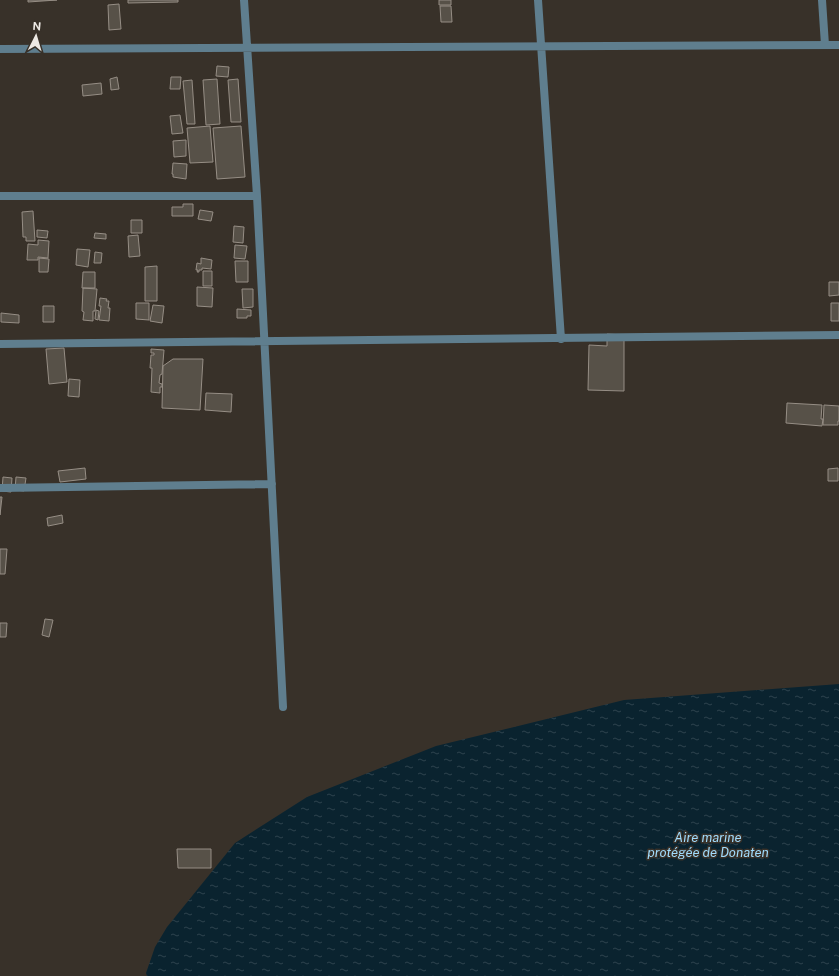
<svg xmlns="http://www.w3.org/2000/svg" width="839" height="976" viewBox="0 0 839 976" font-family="'Public Sans',sans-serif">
  <defs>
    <pattern id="water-ripples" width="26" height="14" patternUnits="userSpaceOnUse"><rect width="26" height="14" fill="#0a232f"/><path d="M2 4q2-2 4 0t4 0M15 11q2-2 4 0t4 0" fill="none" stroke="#2e434d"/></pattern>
  </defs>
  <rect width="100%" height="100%" fill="#383129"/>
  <path fill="url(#water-ripples)" d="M839 684V976H147L146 973 155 947 167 927 235 843 307 797 436 746 624 700Z"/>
  <path fill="#575148" stroke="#968e85" d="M28 0H57L28 2Z
    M128 0H178V2L128 3Z
    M439 0H451V5H439Z
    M119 4 121 29 109 30 108 5Z
    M440 6H451L452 22H441Z
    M217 66 229 67 228 77 216 76Z
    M117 77 119 89 111 90 110 79Z
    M171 77H181L180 89H170Z
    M217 79 220 124 206 125 203 80Z
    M238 79 241 122H231L228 80Z
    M192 80 195 124H187L183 81Z
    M101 83 102 94 83 96 82 85Z
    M180 115 183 133 172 134 170 116Z
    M210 126 213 162 190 163 187 128Z
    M241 126 245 177 217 179 213 128Z
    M186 140V156L174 157 173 141Z
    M173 163 187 164 186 179 173 177V174H172Z
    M183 204H193V216H172V207H183Z
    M200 210 213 212 211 221 198 219Z
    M33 211 35 241H26V237H23L22 212Z
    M131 220H142V233H131Z
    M234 226 244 227 243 243 233 242Z
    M37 230 48 231 47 238 37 237Z
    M95 233 106 234V239L94 238Z
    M138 235 140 256 129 257 128 236Z
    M38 240 49 241 48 258 38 257V260H27L28 244 38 245Z
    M235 245 247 246 245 259 234 258Z
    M77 249 90 250 88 267 76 265Z
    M95 252 102 253 101 263H94Z
    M39 258 49 259 48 272H39Z
    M201 258 212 260 211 269 202 268V270H199V272H197L198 270H196L197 263 201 264Z
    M235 261H248V282H236Z
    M157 266V301H145V267Z
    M203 271H212V286H203Z
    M83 272H95V288H82Z
    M829 282H839V295L829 296Z
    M197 287 213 288 212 307 197 306Z
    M83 288 97 289 95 311H93V321L83 320 84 312 82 311Z
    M242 289H253V307L243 308Z
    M100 298 107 299 106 301H109L108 308H110L109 321 99 320 101 306H99Z
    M136 303H149V320L136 319Z
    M831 303H839V321H831Z
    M153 305 164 306 162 323 150 321Z
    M43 306H54V322H43Z
    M237 309 251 310V316H247V318H237Z
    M96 310 99 311 98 320 95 319Z
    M1 313 19 315V323L1 322Z
    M607 334 624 335V391L588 390 589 345 607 346Z
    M64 348 67 382 49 384 46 349Z
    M151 349 164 350 162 374 160 375 159 383 162 384V387H160V393L151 392 152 368H150L151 355H154V353H151Z
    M173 359H203L200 410 162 408 163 366Z
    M69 379 80 380 79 397 68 396Z
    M206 393 232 394 231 412 205 410Z
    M787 403 822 405 821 419H823L822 426 786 423Z
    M824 405 839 406V421H838V425H823Z
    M85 468 86 479 60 482 58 471Z
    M838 468V481H828V469Z
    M3 477 12 478 11 492 2 491Z
    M16 477 26 478 24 491 15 490Z
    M0 497H2L0 515Z
    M62 515 63 523 48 526 47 518Z
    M0 549H7L5 574H0Z
    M45 619 53 620 49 637 42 635Z
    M0 623H7L6 637H0Z
    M177 849H211V868H178Z"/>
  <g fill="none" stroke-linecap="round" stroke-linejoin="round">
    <path stroke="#5f7e8e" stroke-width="8" d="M244 0 257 196 283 707
      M538 0 561 339
      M822 0 825 45
      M0 49 839 45
      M0 196H257
      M0 344 839 335
      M0 488 272 484"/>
  </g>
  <g text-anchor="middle" stroke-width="3" stroke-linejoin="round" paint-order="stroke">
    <g font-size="13" font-style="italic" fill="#a0dbfc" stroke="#383129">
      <text x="708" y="842">Aire marine<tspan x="708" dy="15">protégée de Donaten</tspan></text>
    </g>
  </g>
  <g transform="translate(36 36) rotate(5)" stroke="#383129" stroke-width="3" paint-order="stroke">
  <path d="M0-3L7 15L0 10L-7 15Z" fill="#ede9e4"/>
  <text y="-6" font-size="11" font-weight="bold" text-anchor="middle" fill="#ede9e4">N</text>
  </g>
</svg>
